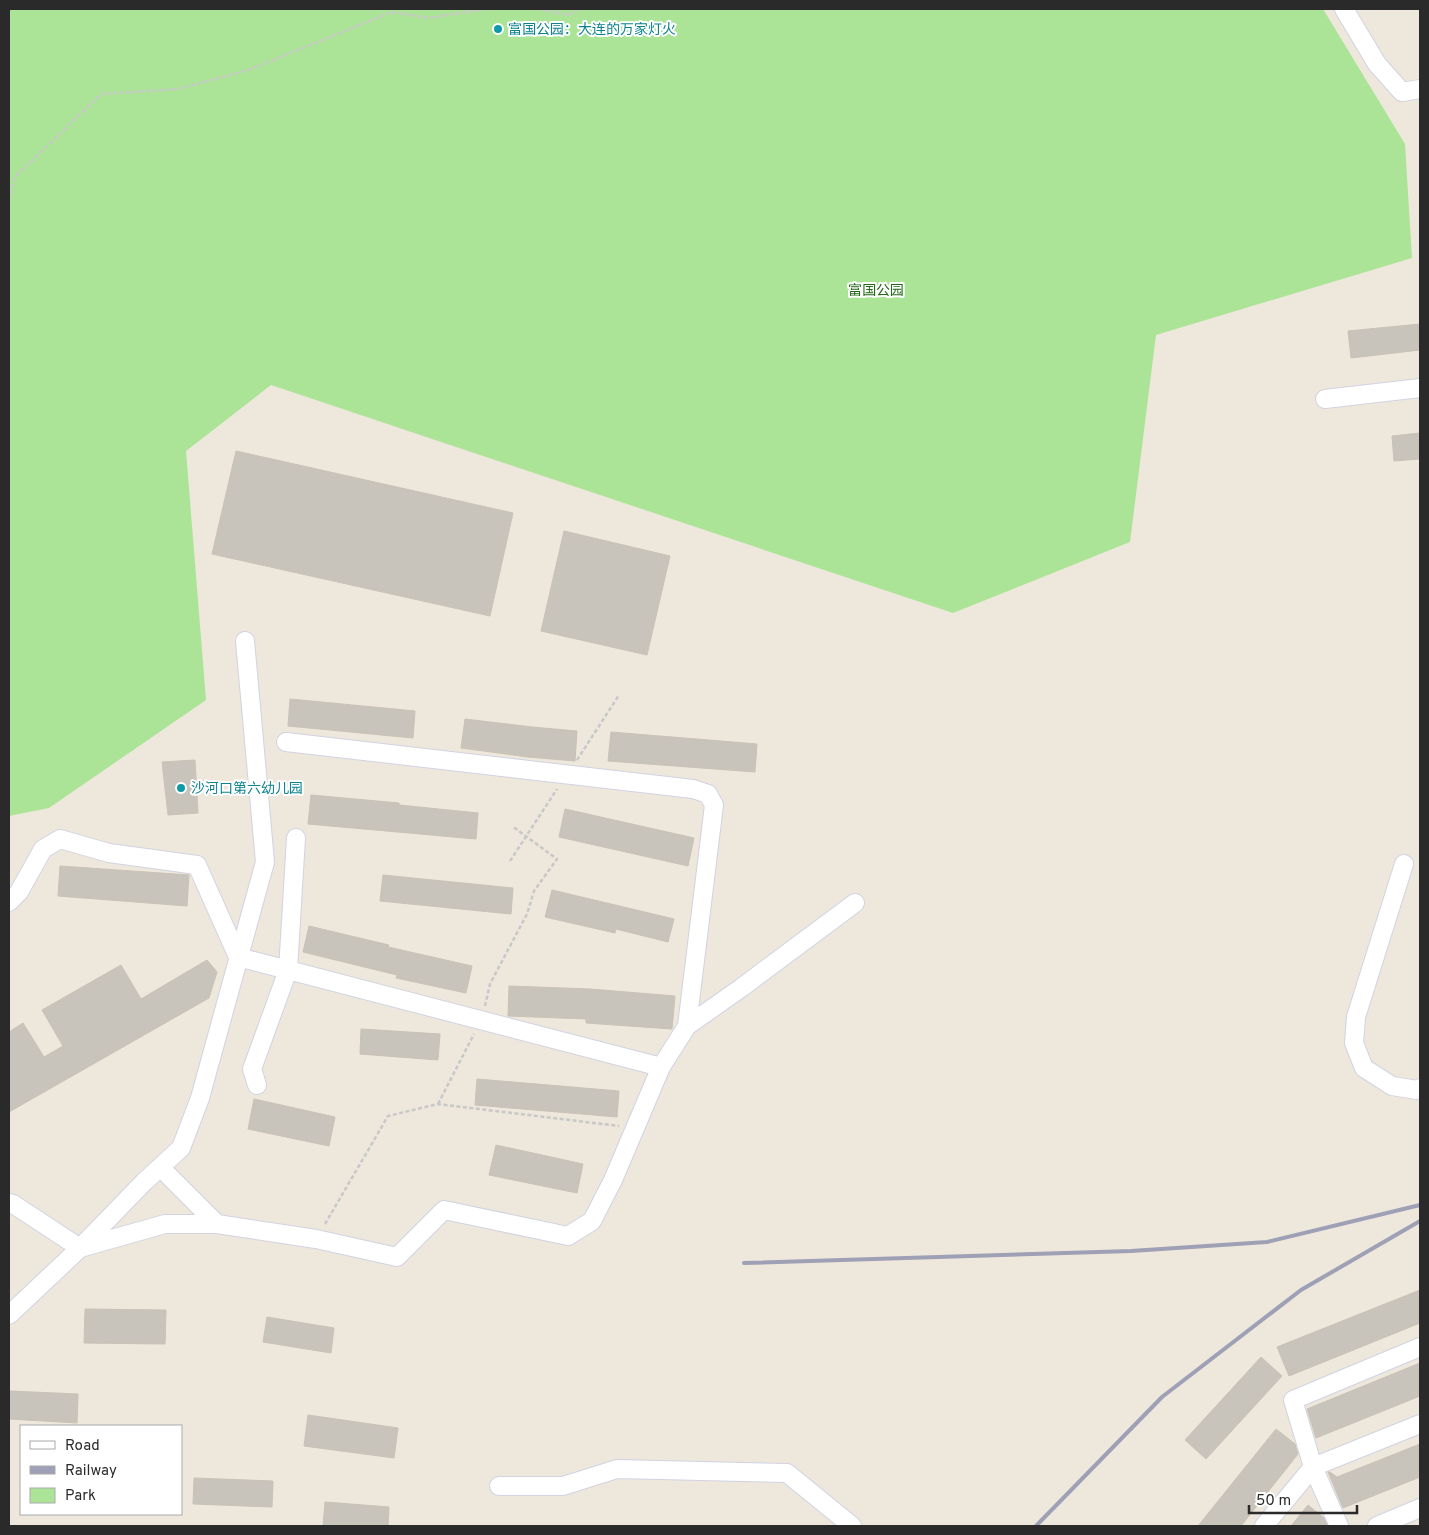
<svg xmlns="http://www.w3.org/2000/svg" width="1429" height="1535" viewBox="0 0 1429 1535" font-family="Overpass,'Noto Sans SC',sans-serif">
  <rect width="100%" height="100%" fill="#ede7dc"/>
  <path fill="#ace497" d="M9 9H1323L1405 144 1412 258 1156 335 1130 542 953 613 271 385 186 451 206 700 49 808 9 816Z"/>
  <path fill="#c8c3bb" stroke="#c8c3b5" d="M1420 324V350L1351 358 1348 331Z
    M1420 433V459L1394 461 1392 436Z
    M236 451 513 513 490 616 212 554Z
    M564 531 670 556 647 655 541 631Z
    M290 699 415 711 413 738 288 726Z
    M465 719 532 727 577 731 575 761 528 757 461 748Z
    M611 732 757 744 755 772 608 761Z
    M195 760 198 813 168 815 162 762Z
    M311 795 399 803V805L478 813 476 839 308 824Z
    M565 809 694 838 688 866 559 837Z
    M60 866 189 875 187 906 58 896Z
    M383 875 513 888 511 914 380 901Z
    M552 890 674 919 668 942 616 929 615 933 545 917Z
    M309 926 389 945 388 947 472 966 466 993 396 978 397 975 303 952Z
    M207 960 217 972 209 998 9 1112V1032L23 1023 44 1057 63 1046 42 1010 121 965 141 999Z
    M509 986 590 989 675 996 672 1029 586 1023V1019L508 1016Z
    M361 1029 440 1034 438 1060 360 1054Z
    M477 1079 619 1091 617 1117 475 1105Z
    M254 1099 335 1117 329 1146 248 1129Z
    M496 1145 583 1164 577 1193 489 1175Z
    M1420 1290V1323L1289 1376 1277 1347Z
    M85 1309 166 1310 165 1344 84 1343Z
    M267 1317 334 1328 331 1353 263 1342Z
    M1261 1357 1282 1376 1206 1459 1185 1440Z
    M1420 1363V1396L1316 1438 1307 1409Z
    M9 1391 78 1394 77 1423 9 1419Z
    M308 1415 398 1428 394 1458 304 1446Z
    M1276 1429 1295 1444 1298 1454 1241 1526H1198Z
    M1420 1444V1477L1343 1508 1328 1472H1330L1337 1477Z
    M194 1478 273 1481 272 1507 193 1504Z
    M325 1502 389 1507 388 1526H323Z
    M1308 1505 1324 1518 1328 1526H1291Z"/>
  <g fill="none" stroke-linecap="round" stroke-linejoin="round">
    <g stroke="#d1d3e3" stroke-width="20">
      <path id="minor" d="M1344 9 1377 64 1402 92 1420 89
        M1325 399 1420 388
        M286 742 693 789 708 794 714 805 687 1026
        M1404 864 1356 1017 1354 1043 1364 1068 1392 1086 1417 1090 1420 1088
        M9 902 19 892 43 849 60 839 109 853 197 865 238 957 661 1067
        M257 1085 252 1069 288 970 296 838
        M160 1167 217 1224
        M9 1203 13 1204 80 1248 165 1224H217L316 1239 397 1257 444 1210 568 1236 592 1221 613 1180 661 1067 687 1026 741 988 855 903
        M9 1315 80 1248 144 1182 181 1148 200 1098 265 862 245 641
        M499 1486H563L617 1469 787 1473 852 1526
        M1264 1526 1313 1467 1420 1424
        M1339 1526 1313 1467 1293 1400 1420 1347
        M1377 1526 1420 1508"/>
    </g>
    <path stroke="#c8c8c8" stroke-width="2.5" stroke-dasharray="4 2.5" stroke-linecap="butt" d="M537 9 569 15 578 9
      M9 200 15 177 101 94 178 89 248 70 392 12 429 18 486 9
      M577 760 619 695
      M510 861 557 789
      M485 1006 490 984 527 914 534 891 557 859 512 826
      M438 1104 474 1034
      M325 1224 388 1116 438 1104 619 1126"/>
    <use href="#minor" stroke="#fff" stroke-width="18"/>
    <path stroke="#9ea0b5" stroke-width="4" d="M744 1263 1131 1251 1267 1242 1420 1205
      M1036 1526 1162 1397 1301 1290 1420 1221"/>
  </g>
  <g fill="#0f9aa8" stroke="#fff" stroke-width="2">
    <circle cx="498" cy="29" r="5"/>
    <circle cx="181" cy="788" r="5"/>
  </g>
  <g text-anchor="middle" stroke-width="4" stroke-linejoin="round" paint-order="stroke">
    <g font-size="14" fill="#0d838f" stroke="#fff" text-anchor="start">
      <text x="508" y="34">富国公园：大连的万家灯火</text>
      <text x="191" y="793">沙河口第六幼儿园</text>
    </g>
    <g font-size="14" fill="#246918" stroke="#fff">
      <text x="876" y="295">富国公园</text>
    </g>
  </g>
  <rect width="1429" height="1535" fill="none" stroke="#2a2a2a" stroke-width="20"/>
  <rect x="20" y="1425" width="162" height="90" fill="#ffffff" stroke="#aaaaaa"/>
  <rect x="30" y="1441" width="25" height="8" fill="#ffffff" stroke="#aaaaaa"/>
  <text x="65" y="1450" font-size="15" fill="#2a2a2a">Road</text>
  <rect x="30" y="1466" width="25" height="8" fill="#9ea0b5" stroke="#aaaaaa"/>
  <text x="65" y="1475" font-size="15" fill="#2a2a2a">Railway</text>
  <rect x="30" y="1488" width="25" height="15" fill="#ace497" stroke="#aaaaaa"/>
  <text x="65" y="1500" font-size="15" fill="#2a2a2a">Park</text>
  <path d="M1249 1505v8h108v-8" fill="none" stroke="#2a2a2a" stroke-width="2.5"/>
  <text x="1256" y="1505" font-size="15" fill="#2a2a2a" stroke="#ffffff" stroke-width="4" paint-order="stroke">50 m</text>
</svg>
